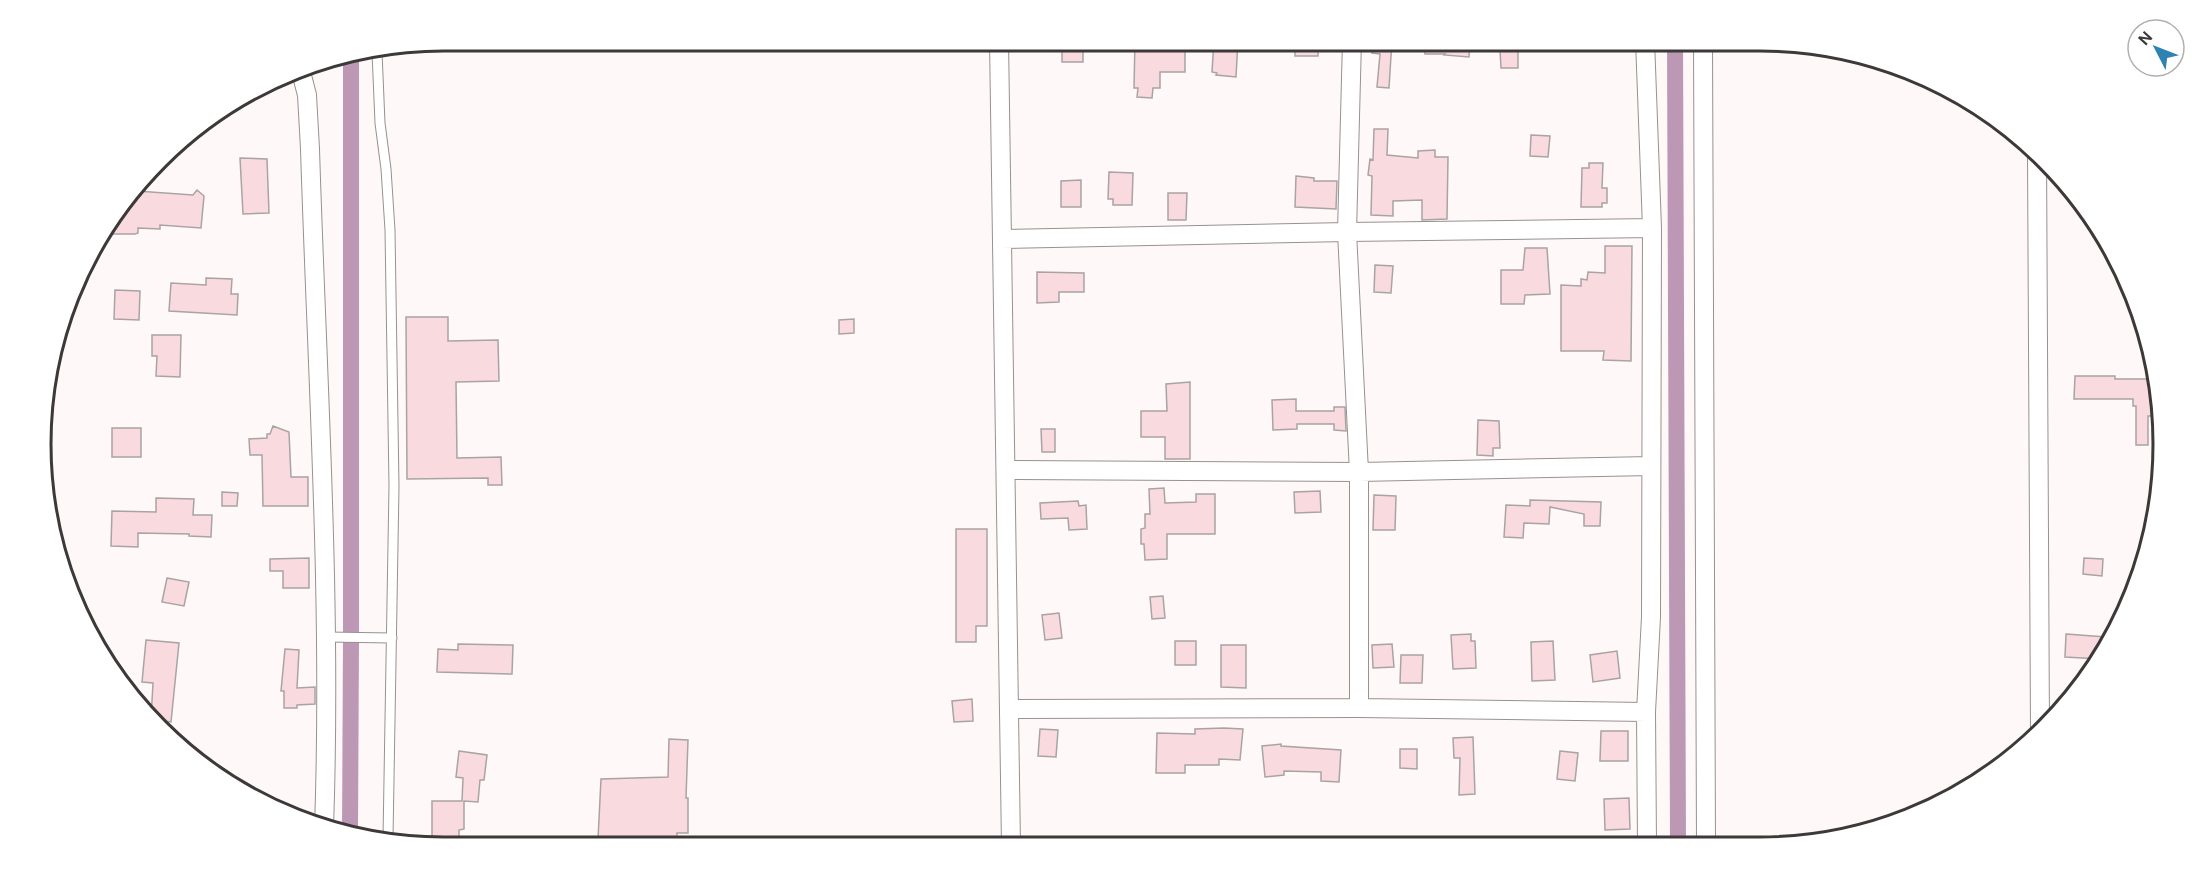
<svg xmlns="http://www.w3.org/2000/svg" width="2204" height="888" viewBox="0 0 2204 888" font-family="'DM Sans',sans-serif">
  <rect width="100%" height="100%" fill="#fef9f8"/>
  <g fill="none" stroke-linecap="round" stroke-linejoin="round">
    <path stroke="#bd98b4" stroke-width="16" d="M1675 40 1678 844
      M351 634V56
      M350 832 351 641"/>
  </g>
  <path fill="#f9dadf" stroke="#aaa3a4" stroke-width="1.5" d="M1062 40H1083V62H1062Z
    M1135 40H1161V44H1185V72H1160V88H1153L1152 98 1137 97 1138 88H1134Z
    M1214 40H1238L1236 77 1216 75 1217 73 1212 72Z
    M1295 40H1318V56H1295Z
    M1372 40H1392L1389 88 1377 87 1380 54 1372 53Z
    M1424 40H1470L1469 57 1444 55 1445 54H1425Z
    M1500 50H1518V68H1501Z
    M1374 129H1388L1387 155 1418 158V151L1435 150V157H1448L1447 219 1422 220V200L1393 201V216L1371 215 1372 176 1368 175 1370 159 1373 160Z
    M1531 135 1550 136 1548 157 1530 156Z
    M240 158 267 159 269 213 243 214Z
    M1589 163H1603L1602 188H1607V203H1602V207H1581L1582 168H1589Z
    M1109 172 1133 173 1132 205H1113V199H1108Z
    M1296 176 1314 178V181H1337L1336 209 1295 207Z
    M1081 180V207H1061V181Z
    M197 190 204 196 201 228 160 225V229L138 228V233L135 234H101L137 191 193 195Z
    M1168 193H1187L1186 220H1168Z
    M1605 246H1632L1631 361 1603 360 1604 351H1561V285L1581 286V279L1587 280 1588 272 1605 273Z
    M1525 248H1547L1550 294 1525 295 1524 304H1501V270H1523Z
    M1375 265 1393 266 1391 293 1374 292Z
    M1037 272 1084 273V292H1059V302L1037 303Z
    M206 278 232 279 231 294H238L237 315 169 311 171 283 206 285Z
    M115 290 140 291 139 320 114 319Z
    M406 317H448V341L498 340 499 381 456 382 457 458 501 457 502 485H488V478L407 479Z
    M854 319V333L839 334V320Z
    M152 335H181L180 377 156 376 157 356H152Z
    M2075 376H2115V379H2156L2162 416H2148V445H2136V406H2133V399H2074Z
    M1190 382V459H1165V437H1141V411H1167L1166 384Z
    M1296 399V411H1334V407H1345L1346 431 1334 430V424H1297V429L1273 430 1272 400Z
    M1478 420 1499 421 1500 448H1493V456L1477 455Z
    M273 426 289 432 291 477H308V506H263L262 455H250L249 439 267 438V434H270Z
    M112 428H141V457H112Z
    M1041 429H1055V452H1042Z
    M1164 488 1165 503 1196 502V494H1215V534H1167V559L1145 560 1144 544H1141V529L1145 528V514H1150L1149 489Z
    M1320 491 1321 512 1295 513 1294 492Z
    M222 492 238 493 237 506H222Z
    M1374 495 1396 496 1395 530H1373Z
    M156 498 194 499 193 515H212L211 537 189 536V534L138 533V547L111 546 112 511 156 512Z
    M1530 500 1601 502 1600 526H1584V514L1550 507 1549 524 1524 523 1523 538 1504 537 1506 505 1530 506Z
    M1078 501 1079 506 1086 505 1087 529 1069 530 1068 518 1041 519 1040 503Z
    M956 529H987V626H976V642H956Z
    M309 558V588H283V571H270V559Z
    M2084 558 2103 559 2102 576 2083 574Z
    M167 578 189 582 184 606 162 602Z
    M1163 596 1165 618 1152 619 1150 597Z
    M1059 613 1062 638 1045 640 1042 615Z
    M1471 634V641H1475L1476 668 1453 669 1451 635Z
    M2066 634 2106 637 2105 649 2100 659 2065 657Z
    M146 640 179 643 171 722 151 719 153 683 142 682Z
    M1175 641H1196V665H1175Z
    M1553 641 1555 680 1532 681 1531 642Z
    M458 644 513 645 512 674 437 672 438 649 458 650Z
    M1392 644 1394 667 1373 668 1372 645Z
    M1221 645H1246V688L1221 687Z
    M285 649 299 650 297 688 315 687V704L297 705V708H284V691H281Z
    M1617 651 1620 678 1593 682 1590 655Z
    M1401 655H1423L1422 683H1400Z
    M972 699 973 721 954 722 952 701Z
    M1224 728 1243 729 1240 760 1219 759V765H1185V773H1156L1157 733 1195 734V729Z
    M1040 729 1058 730 1056 757 1038 756Z
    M1601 731H1628V761H1600Z
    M1473 737 1475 794 1459 795 1460 758H1454L1453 738Z
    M669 739 688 740 686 798H688V833H677V847H616V840L598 839 601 779 668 777Z
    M1281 744V746L1341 750 1339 782 1321 781V772L1284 771V775L1265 777 1262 746Z
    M1400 749H1417V769L1400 768Z
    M459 751 487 755 484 780H480L478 802 464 801V829L459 830V841H432V801H462L463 778 456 777Z
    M1560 751 1578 753 1575 781 1557 779Z
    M1629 798 1630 829 1605 830 1604 799Z"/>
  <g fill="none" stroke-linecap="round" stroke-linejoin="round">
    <g stroke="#97918f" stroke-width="11">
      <path id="lane" d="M377 52 380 123 386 169 390 230 394 486 388 838
        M326 637 392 638"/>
    </g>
    <g stroke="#97918f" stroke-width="20">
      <path id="street" d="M999 40 1011 846
        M1352 40 1347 232 1359 472V708
        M1645 40 1652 228 1651 617 1646 712 1647 844
        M1703 40 1706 844
        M300 68 307 95 310 149C317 375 332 601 324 828
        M2037 153 2040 731
        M1002 239 1347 232 1652 228
        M1006 470 1359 472 1651 466
        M1009 709 1359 708 1646 712"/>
    </g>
    <use href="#lane" stroke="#fff" stroke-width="9"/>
    <use href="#street" stroke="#fff" stroke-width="18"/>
  </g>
  <path d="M0 0H2204V888H0ZM444 51H1760A393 393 0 0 1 2153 444V444A393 393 0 0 1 1760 837H444A393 393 0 0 1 51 444V444A393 393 0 0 1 444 51Z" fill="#fff" fill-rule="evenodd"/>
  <path fill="none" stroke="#3c3938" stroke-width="3" d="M444 51H1760A393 393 0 0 1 2153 444V444A393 393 0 0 1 1760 837H444A393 393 0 0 1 51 444V444A393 393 0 0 1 444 51Z"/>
  <g transform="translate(2156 48) rotate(312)"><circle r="28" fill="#ffffff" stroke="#b1b0af" stroke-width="1.5"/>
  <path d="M0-4.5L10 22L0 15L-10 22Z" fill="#2e83b3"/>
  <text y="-9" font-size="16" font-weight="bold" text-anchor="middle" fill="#3c3938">N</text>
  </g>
</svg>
